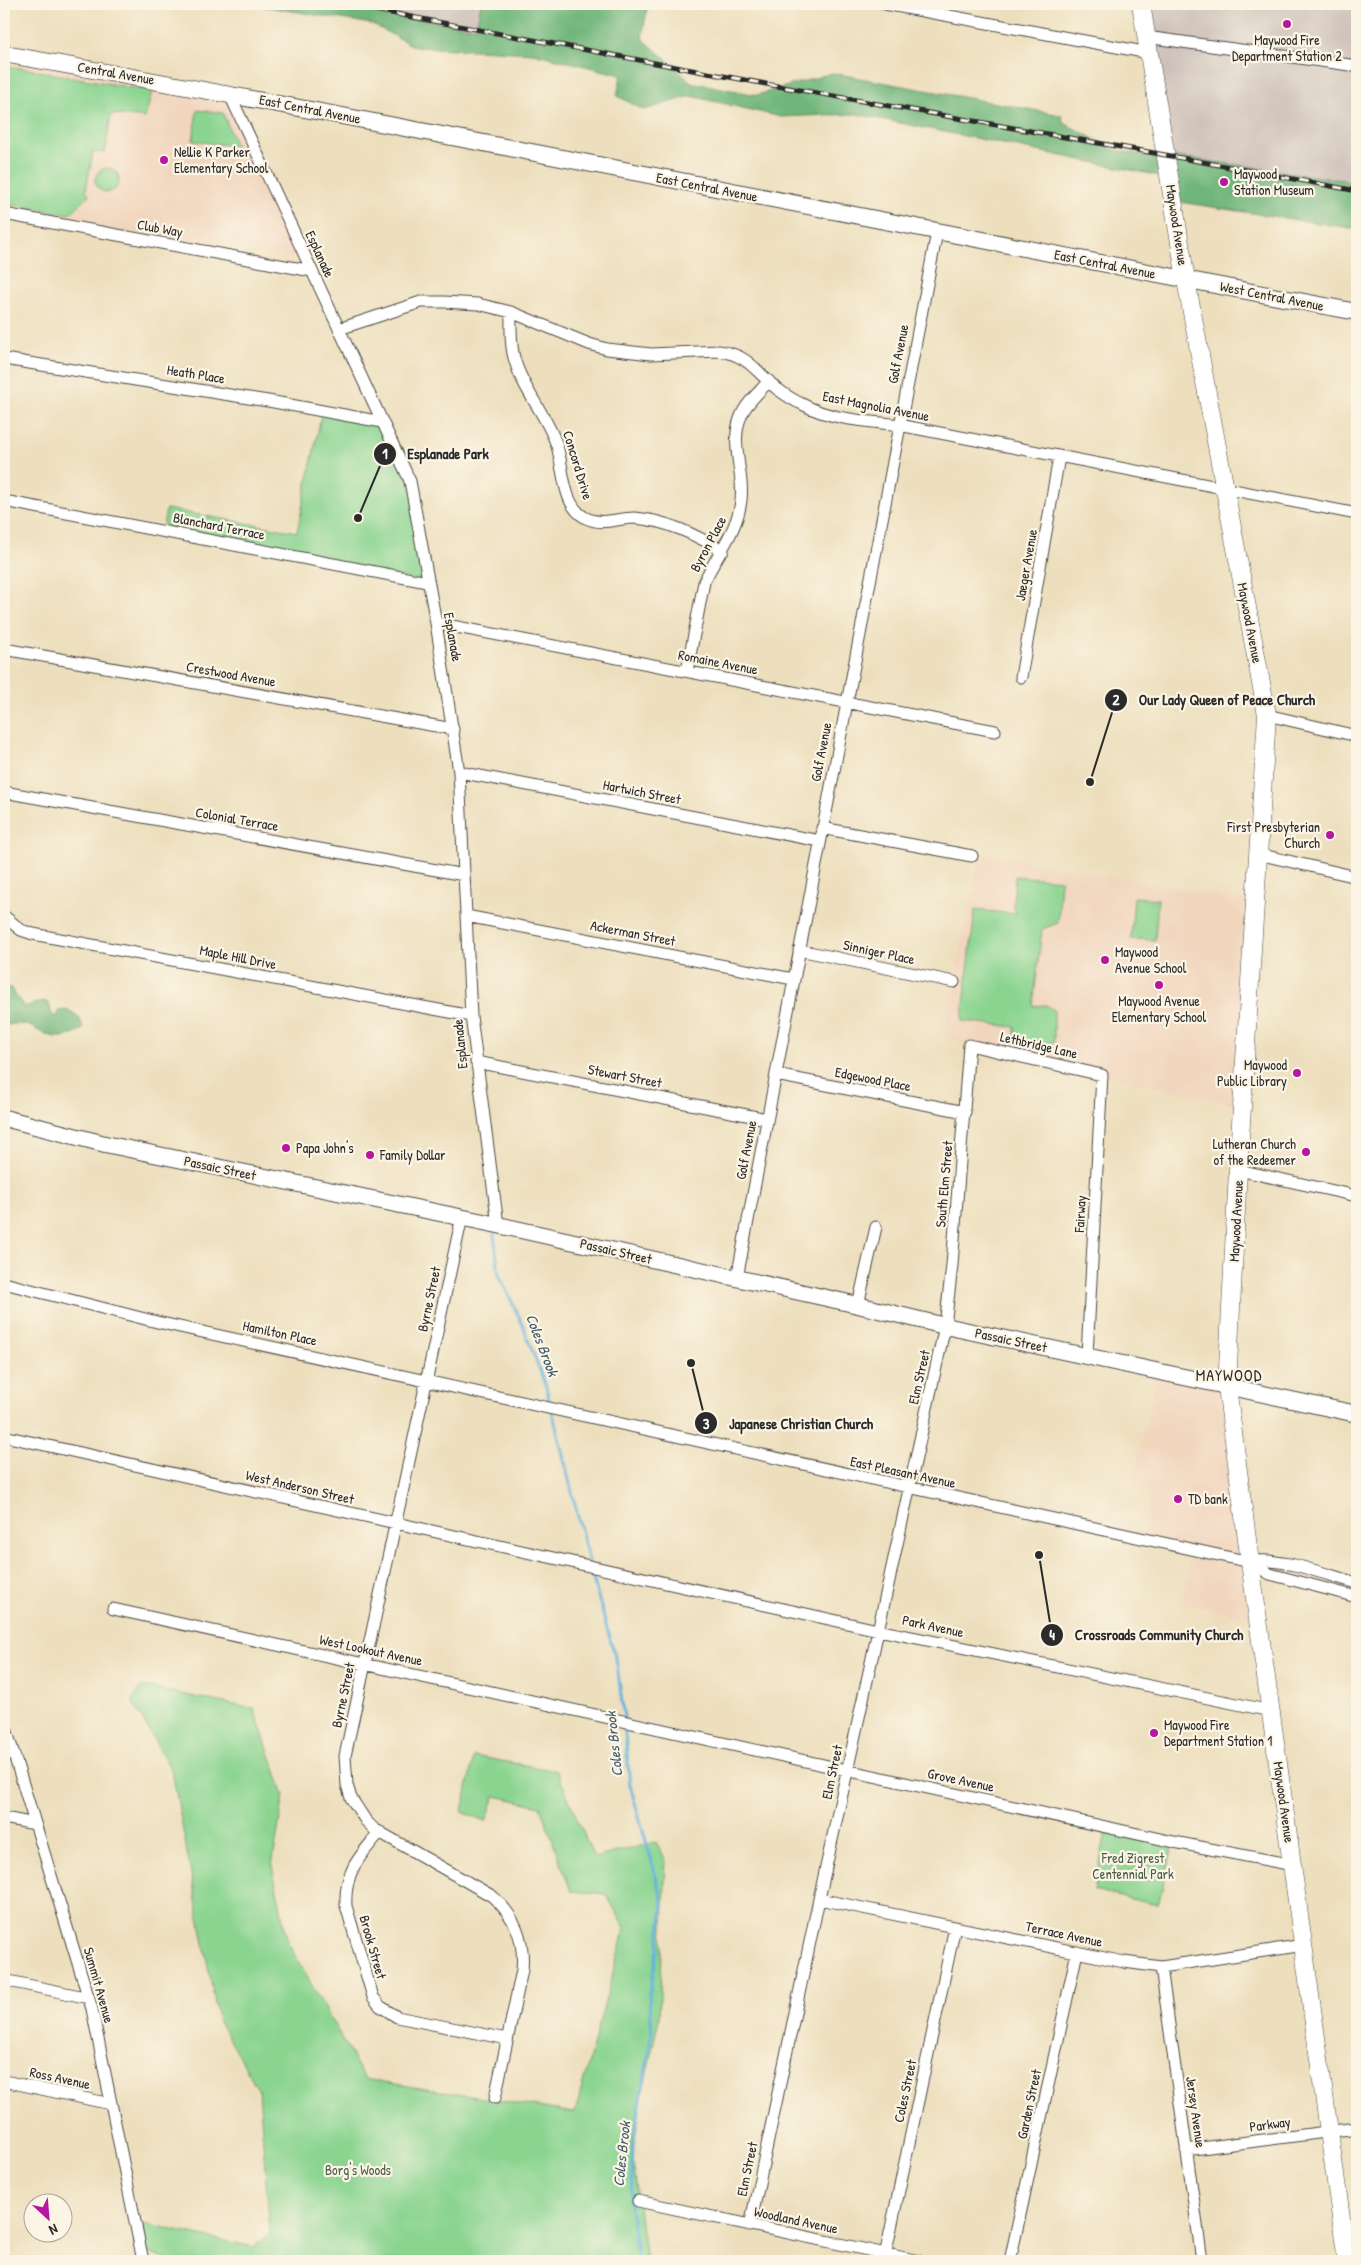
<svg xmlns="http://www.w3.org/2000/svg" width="1361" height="2265" viewBox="0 0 1361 2265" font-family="'Patrick Hand',sans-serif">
  <rect width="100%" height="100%" fill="#fcf5e5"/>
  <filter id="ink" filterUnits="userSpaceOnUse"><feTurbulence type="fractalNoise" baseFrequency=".02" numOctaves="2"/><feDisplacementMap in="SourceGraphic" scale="10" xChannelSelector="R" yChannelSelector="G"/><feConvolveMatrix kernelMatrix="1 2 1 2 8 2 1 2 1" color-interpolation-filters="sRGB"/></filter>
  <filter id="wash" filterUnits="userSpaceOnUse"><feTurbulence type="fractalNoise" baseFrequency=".0096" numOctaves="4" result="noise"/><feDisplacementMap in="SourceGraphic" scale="20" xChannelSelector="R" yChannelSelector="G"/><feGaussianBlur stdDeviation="1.12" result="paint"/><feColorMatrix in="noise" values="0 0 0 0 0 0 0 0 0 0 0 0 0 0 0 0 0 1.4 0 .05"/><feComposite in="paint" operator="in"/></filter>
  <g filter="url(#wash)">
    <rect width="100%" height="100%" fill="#eddfbd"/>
    <path fill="#f1d5bd" d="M4 54 229 93 306 259 4 213Z
      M980 853 1255 902 1242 1106 969 1045 943 1036Z
      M1157 1371 1227 1387 1258 1619 1182 1603 1191 1550 1144 1539 1150 1491 1143 1489 1133 1482Z"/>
    <path fill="#cec1ba" d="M332 4H481L476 28Z
      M1146 4H1357V182L1171 156Z"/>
    <path fill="#8ad490" stroke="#5a805e" d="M4 65 152 91 145 118 111 114 105 153 93 152 86 190 89 195 70 214 4 204Z
      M197 110 223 113 236 146 193 141Z
      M95 180a12 12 0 1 1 24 0a12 12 0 1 1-24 0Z
      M322 411 382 422 410 481 427 582 293 555V549L163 526 166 509 297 532Z
      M1015 876 1061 880 1058 923 1042 929 1033 1006 1046 1005 1054 1010V1042L1015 1043V1027L962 1021 975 910 1016 914 1013 905Z
      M1134 897 1158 899 1155 940 1131 939Z
      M142 1686 254 1709 284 1795 272 1866 288 1943 365 2079 575 2113 625 1928 606 1894 571 1891 540 1806 495 1796 486 1821 462 1812 474 1756 557 1771 594 1858 656 1842 666 1860 659 2019 631 2145 646 2261H170L138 2249 133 2222 254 2247 270 2233 259 2091 218 2020 172 1771 132 1701Z
      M1107 1827 1174 1842 1158 1905 1094 1891Z"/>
    <path fill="#6fb67a" stroke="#4d7052" d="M248 4H332L476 28 481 4H648L642 38 691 82 757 95 832 73 1061 115 1064 123 1115 150 1166 158 1170 178 856 114 781 117 691 96 644 110 617 96 621 75 533 53 415 47 372 24Z
      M1171 156 1357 182V229L1179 202Z
      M4 987 11 988 24 1007 43 1001 49 1003 52 1015 56 1016 58 1011C71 1008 81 1015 83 1029 75 1033 67 1038 57 1037 35 1035 33 1018 4 1026Z"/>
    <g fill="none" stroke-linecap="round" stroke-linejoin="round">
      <path stroke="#61b0db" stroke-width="3" d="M494 1234 499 1275 522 1323 546 1387 550 1404
        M552 1410 589 1562
        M590 1568 617 1664 624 1718
        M624 1724 630 1785 663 1902 658 1949 649 1994 652 2031 633 2147 631 2198 629 2200 638 2261"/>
    </g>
  </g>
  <g filter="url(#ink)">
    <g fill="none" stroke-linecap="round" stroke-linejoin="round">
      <g stroke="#484641" stroke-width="13">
        <path id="street" d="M885 4 1149 53
          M1146 37 1357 66
          M229 93 410 481 436 623 459 772 471 1016 498 1225
          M4 214 312 271
          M511 312C511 328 510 346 515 361 524 392 547 415 557 446 564 468 562 506 586 518 602 526 618 518 634 518 666 520 696 535 723 551
          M339 329 421 302H444L478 304 511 312 589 344 607 349 651 354 719 351C749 355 755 371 776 388 784 394 792 400 802 404 831 420 867 421 899 425L1357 514
          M4 359 274 402 382 422
          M4 501 427 582
          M436 623 995 731
          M4 649 453 729
          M687 671 704 582C716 556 734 536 740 507 747 474 726 441 744 410 750 400 761 390 769 381
          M1021 677 1059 457
          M1267 715 1357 736
          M459 772 820 841
          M4 792 464 875
          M822 828 972 856
          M1258 854 1357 877
          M4 916 21 930 33 934 471 1016
          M466 916 793 979
          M799 950 954 982
          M476 1062 767 1119
          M776 1075 965 1112
          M1238 1170 1357 1196
          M462 1217 345 1756 347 1785 351 1798 366 1821 374 1829 492 1896C515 1916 525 1939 522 1970L495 2098
          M737 1278 937 232
          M4 1283 157 1322 1250 1562C1280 1556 1326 1575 1357 1583
          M858 1305 876 1227
          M4 1436 878 1630 1271 1711
          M1250 1562 1270 1574 1357 1597
          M113 1609 1174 1842 1293 1865
          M4 1722 92 2009 143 2261
          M4 1818 35 1824
          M380 1832C359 1857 344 1872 346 1906L373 1997 380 2006 397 2017 507 2039
          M819 1899 1124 1962 1161 1967 1304 1945
          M1161 1967 1202 2261
          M4 1980 89 1998
          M4 2081 111 2104
          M1186 2150 1357 2128
          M638 2201 919 2261
          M750 2226 819 1899 945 1326 952 1265 969 1045 1102 1075 1087 1355
          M884 2261 955 1927
          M1010 2261 1077 1952"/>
      </g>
      <g stroke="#484641" stroke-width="18">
        <path id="secondary" d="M4 54C456 134 906 227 1357 312
          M4 1118 105 1144 498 1225 858 1305 945 1326 1357 1414"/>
      </g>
      <g stroke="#484641" stroke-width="19">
        <path id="primary" d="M1141 4 1186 280 1267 715 1238 1170 1227 1387 1250 1562 1347 2261"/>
      </g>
      <use href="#street" stroke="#fff" stroke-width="11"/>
      <use href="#secondary" stroke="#fff" stroke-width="16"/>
      <use href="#primary" stroke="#fff" stroke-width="18"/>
      <g stroke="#2b2b2b" stroke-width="5">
        <path id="rail" d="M343 4 766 84 1171 156 1357 191
          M465 4 474 6"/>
      </g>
      <use href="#rail" stroke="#fcf5e5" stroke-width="3" stroke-dasharray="9" stroke-linecap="butt"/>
    </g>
  </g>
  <g fill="#b5179e" stroke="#fcf5e5" stroke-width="2">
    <circle cx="1287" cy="24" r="5"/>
    <circle cx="164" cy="160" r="5"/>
    <circle cx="1224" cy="182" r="5"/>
    <circle cx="1330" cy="835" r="5"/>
    <circle cx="1105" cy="960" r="5"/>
    <circle cx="1159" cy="985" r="5"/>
    <circle cx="1297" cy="1073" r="5"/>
    <circle cx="286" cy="1148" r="5"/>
    <circle cx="1306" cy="1152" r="5"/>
    <circle cx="370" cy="1155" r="5"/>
    <circle cx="1178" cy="1499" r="5"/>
    <circle cx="1154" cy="1733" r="5"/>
  </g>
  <g text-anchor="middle" stroke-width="4.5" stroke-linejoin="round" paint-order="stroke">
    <g font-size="14" fill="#2b2b2b" stroke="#fcf5e5" text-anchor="start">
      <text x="1287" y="45" text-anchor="middle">Maywood Fire<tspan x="1287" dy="16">Department Station 2</tspan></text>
      <text x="174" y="157">Nellie K Parker<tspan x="174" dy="16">Elementary School</tspan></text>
      <text x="1234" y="179">Maywood<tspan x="1234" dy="16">Station Museum</tspan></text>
      <text x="1320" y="832" text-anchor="end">First Presbyterian<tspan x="1320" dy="16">Church</tspan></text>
      <text x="1115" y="957">Maywood<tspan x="1115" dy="16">Avenue School</tspan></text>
      <text x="1159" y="1006" text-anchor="middle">Maywood Avenue<tspan x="1159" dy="16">Elementary School</tspan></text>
      <text x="1287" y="1070" text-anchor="end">Maywood<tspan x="1287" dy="16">Public Library</tspan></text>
      <text x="1296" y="1149" text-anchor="end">Lutheran Church<tspan x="1296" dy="16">of the Redeemer</tspan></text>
      <text x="296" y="1153">Papa John's</text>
      <text x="380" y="1160">Family Dollar</text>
      <text x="1188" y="1504">TD bank</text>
      <text x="1164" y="1730">Maywood Fire<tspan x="1164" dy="16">Department Station 1</tspan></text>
    </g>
    <g font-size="14" fill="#2b2b2b" stroke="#fcf5e5">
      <text transform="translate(116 73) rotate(10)" y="5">Central Avenue</text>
      <text transform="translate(310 109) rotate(11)" y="5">East Central Avenue</text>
      <text transform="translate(707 187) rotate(11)" y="5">East Central Avenue</text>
      <text transform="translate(1177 225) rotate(81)" y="5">Maywood Avenue</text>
      <text transform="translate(160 228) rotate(10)" y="5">Club Way</text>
      <text transform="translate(320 254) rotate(65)" y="5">Esplanade</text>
      <text transform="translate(1105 264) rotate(11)" y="5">East Central Avenue</text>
      <text transform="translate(1272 296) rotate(11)" y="5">West Central Avenue</text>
      <text transform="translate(898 354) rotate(-79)" y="5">Golf Avenue</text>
      <text transform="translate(196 374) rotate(9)" y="5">Heath Place</text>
      <text transform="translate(876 406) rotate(11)" y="5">East Magnolia Avenue</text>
      <text transform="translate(578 465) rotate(73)" y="5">Concord Drive</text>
      <text transform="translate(219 526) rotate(11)" y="5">Blanchard Terrace</text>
      <text transform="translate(708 544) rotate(-62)" y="5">Byron Place</text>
      <text transform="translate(1026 565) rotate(-80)" y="5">Jaeger Avenue</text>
      <text transform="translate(1250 623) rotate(79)" y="5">Maywood Avenue</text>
      <text transform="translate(453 637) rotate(80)" y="5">Esplanade</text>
      <text transform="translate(718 662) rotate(11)" y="5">Romaine Avenue</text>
      <text transform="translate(231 674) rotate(10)" y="5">Crestwood Avenue</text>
      <text transform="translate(821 752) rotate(-79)" y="5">Golf Avenue</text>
      <text transform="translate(642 792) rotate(11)" y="5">Hartwich Street</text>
      <text transform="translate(237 819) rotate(10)" y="5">Colonial Terrace</text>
      <text transform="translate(633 933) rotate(11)" y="5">Ackerman Street</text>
      <text transform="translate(879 952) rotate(12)" y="5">Sinniger Place</text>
      <text transform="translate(238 957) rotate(11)" y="5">Maple Hill Drive</text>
      <text transform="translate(460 1044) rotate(-96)" y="5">Esplanade</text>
      <text transform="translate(1039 1045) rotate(13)" y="5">Lethbridge Lane</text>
      <text transform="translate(625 1076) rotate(11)" y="5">Stewart Street</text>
      <text transform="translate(873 1079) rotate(11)" y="5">Edgewood Place</text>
      <text transform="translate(746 1150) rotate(-79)" y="5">Golf Avenue</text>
      <text transform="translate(220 1168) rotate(12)" y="5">Passaic Street</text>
      <text transform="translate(944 1184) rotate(-85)" y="5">South Elm Street</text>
      <text transform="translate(1080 1214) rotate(-87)" y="5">Fairway</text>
      <text transform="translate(1236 1221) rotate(-87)" y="5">Maywood Avenue</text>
      <text transform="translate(616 1251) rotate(13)" y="5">Passaic Street</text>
      <text transform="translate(429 1299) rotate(-78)" y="5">Byrne Street</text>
      <text transform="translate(280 1333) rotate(12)" y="5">Hamilton Place</text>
      <text transform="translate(1011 1340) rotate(12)" y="5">Passaic Street</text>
      <text transform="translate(919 1377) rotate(-77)" y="5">Elm Street</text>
      <text transform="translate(903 1472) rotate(12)" y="5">East Pleasant Avenue</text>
      <text transform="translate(300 1487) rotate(13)" y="5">West Anderson Street</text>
      <text transform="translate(933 1626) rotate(12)" y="5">Park Avenue</text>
      <text transform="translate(371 1650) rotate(12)" y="5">West Lookout Avenue</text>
      <text transform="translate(343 1695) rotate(-78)" y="5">Byrne Street</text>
      <text transform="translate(832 1772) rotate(-78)" y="5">Elm Street</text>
      <text transform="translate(961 1780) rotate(12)" y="5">Grove Avenue</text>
      <text transform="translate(1284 1802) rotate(82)" y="5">Maywood Avenue</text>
      <text transform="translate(1064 1934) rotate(12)" y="5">Terrace Avenue</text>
      <text transform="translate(373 1947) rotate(74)" y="5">Brook Street</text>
      <text transform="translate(99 1985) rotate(74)" y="5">Summit Avenue</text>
      <text transform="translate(60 2078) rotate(12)" y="5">Ross Avenue</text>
      <text transform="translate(905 2091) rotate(-78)" y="5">Coles Street</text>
      <text transform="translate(1029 2104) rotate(-78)" y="5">Garden Street</text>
      <text transform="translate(1196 2112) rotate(82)" y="5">Jersey Avenue</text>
      <text transform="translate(1270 2124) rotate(-8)" y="5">Parkway</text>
      <text transform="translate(747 2169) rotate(-78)" y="5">Elm Street</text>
      <text transform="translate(796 2220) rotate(12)" y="5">Woodland Avenue</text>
    </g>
    <g font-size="14" fill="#485e49" stroke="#fcf5e5">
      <text x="1133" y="1863">Fred Zigrest<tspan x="1133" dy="16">Centennial Park</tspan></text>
      <text x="358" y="2175">Borg's Woods</text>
    </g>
    <g font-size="15" font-style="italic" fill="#3e5a69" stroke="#fcf5e5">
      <text transform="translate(542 1345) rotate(69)" y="5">Coles Brook</text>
      <text transform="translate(614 1744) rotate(-96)" y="5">Coles Brook</text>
      <text transform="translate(622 2154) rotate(-84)" y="5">Coles Brook</text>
    </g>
    <g font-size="16" letter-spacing="1" fill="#2b2b2b" stroke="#fcf5e5">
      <text x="1229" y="1381">MAYWOOD</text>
    </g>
  </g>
  <path fill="none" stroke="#2b2b2b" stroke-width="2" d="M358 518L385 454M1090 782L1116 700M691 1363L706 1423M1039 1555L1052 1635"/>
  <g fill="#2b2b2b" stroke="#fcf5e5" stroke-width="2">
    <circle cx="358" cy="518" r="5"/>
    <circle cx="1090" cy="782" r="5"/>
    <circle cx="691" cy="1363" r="5"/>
    <circle cx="1039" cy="1555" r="5"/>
    <circle cx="385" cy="454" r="12"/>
    <circle cx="1116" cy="700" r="12"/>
    <circle cx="706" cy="1423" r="12"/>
    <circle cx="1052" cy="1635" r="12"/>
  </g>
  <g font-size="15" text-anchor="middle" font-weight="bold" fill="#fff">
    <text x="385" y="459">1</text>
    <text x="1116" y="705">2</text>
    <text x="706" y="1429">3</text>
    <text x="1052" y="1640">4</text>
  </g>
  <g font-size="15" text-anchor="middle" font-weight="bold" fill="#2b2b2b" stroke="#fcf5e5" stroke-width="4.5" stroke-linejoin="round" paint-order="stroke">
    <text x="448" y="459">Esplanade Park</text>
    <text x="1227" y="705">Our Lady Queen of Peace Church</text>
    <text x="801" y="1429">Japanese Christian Church</text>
    <text x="1159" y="1640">Crossroads Community Church</text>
  </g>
  <rect width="1361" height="2265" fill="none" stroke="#fcf5e5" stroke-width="20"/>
  <g transform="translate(48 2218) rotate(154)"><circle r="24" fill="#fcf5e5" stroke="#a8a49b"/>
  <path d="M0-4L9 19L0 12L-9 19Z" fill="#b5179e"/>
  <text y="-8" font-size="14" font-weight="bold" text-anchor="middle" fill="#2b2b2b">N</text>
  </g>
</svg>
